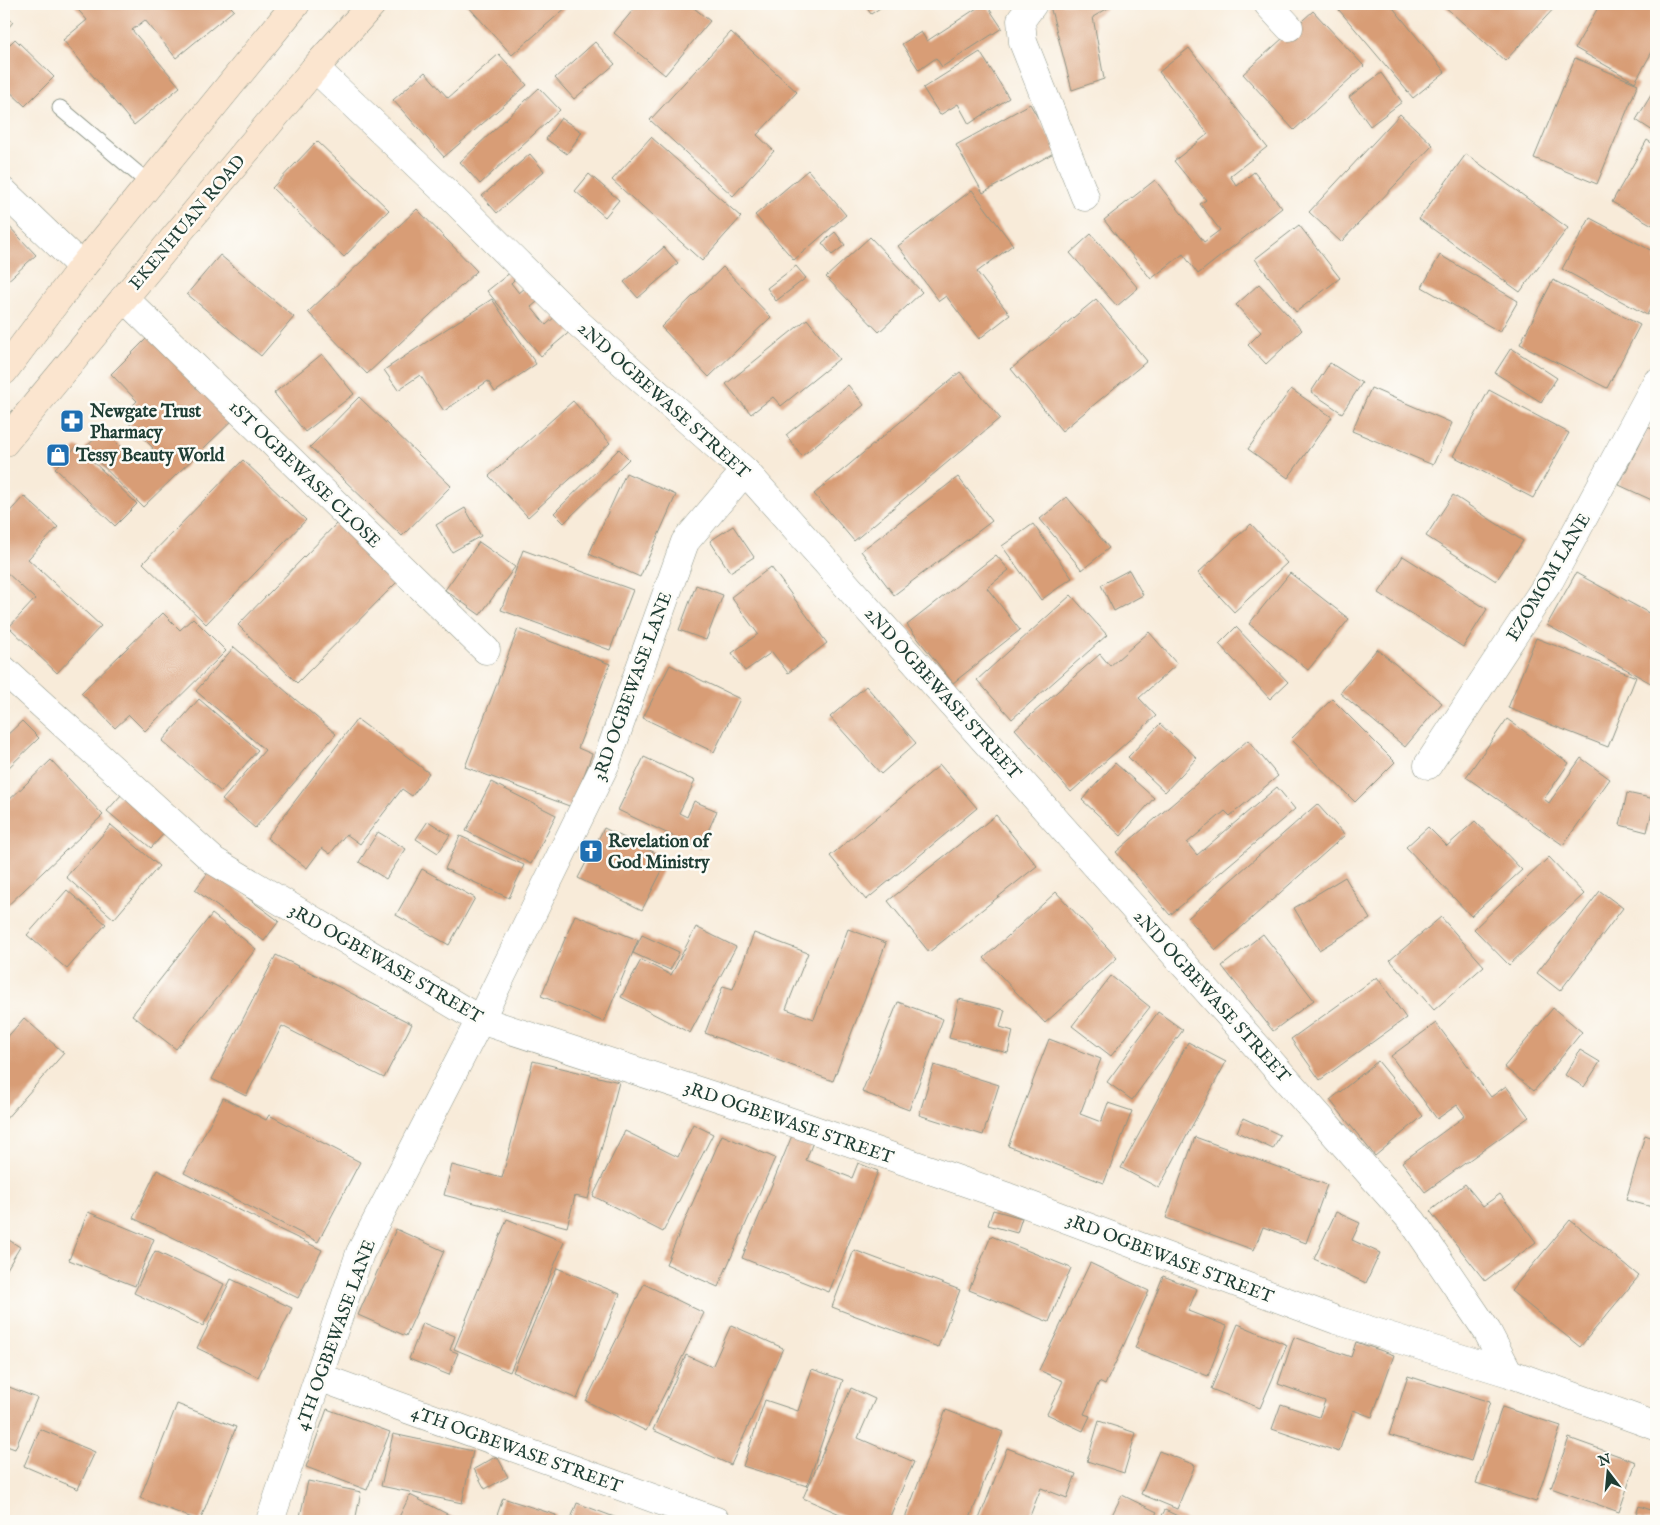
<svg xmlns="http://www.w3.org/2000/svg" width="1660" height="1525" viewBox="0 0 1660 1525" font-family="'IM FELL English',serif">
  <rect width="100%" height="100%" fill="#fdfcf7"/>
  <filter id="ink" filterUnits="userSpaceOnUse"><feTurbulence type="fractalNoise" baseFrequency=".02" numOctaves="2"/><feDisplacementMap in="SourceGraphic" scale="10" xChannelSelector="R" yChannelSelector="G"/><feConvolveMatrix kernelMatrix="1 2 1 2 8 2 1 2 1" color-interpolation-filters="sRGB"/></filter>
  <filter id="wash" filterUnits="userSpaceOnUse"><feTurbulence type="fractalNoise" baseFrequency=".0096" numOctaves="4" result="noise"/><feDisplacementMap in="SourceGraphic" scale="20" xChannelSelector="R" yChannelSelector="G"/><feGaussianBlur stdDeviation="1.12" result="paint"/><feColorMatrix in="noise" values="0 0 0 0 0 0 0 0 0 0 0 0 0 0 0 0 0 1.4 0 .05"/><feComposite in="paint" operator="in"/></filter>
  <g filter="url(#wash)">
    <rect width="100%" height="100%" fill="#f8ebd9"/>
    <g id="blocks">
      <path fill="#d89d76" d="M73 4H228L234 10 176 58 145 20 132 30 180 87 134 125 63 40 87 20Z
        M466 4H566L568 6 512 55Z
        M638 4H689L710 21 665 75 614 33Z
        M864 4H886L871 14Z
        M983 4H986L1002 28 942 67 936 58 919 70 902 44 921 32 927 41Z
        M1053 4H1115L1093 17 1104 79 1072 90 1050 6Z
        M1334 4H1390L1445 72 1413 98Z
        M1442 4H1558L1505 61Z
        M1600 4H1656V45L1635 82 1575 48Z
        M1313 11 1364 66 1294 130 1243 74Z
        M4 15 13 22 4 33Z
        M731 32 797 92 757 135 774 151 733 196 650 120Z
        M15 39 54 77 25 106 4 86V50Z
        M595 42 615 64 574 99 555 78Z
        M1189 48 1267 147 1230 176 1237 186 1254 172 1282 208 1198 274 1183 254 1151 279 1104 220 1155 180 1204 242 1220 230 1200 204 1206 200 1174 161 1208 134 1159 72Z
        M980 52 1009 98 969 124 958 104 940 115 923 88Z
        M499 54 527 85 444 157 393 100 425 72 448 98Z
        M1575 58 1638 84 1597 184 1534 158Z
        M1381 73 1402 102 1370 126 1349 97Z
        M1656 87V133L1636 120Z
        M539 88 560 110 480 184 460 162Z
        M1030 104 1057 151 983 193 956 145Z
        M1400 114 1433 145 1341 242 1309 212Z
        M561 118 582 132 567 154 546 139Z
        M651 137 741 217 702 261 612 180Z
        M1647 140 1656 146V227L1612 202Z
        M317 141 389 210 344 257 272 188Z
        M530 154 544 171 497 213 482 196Z
        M1466 154 1568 228 1520 292 1419 219Z
        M808 170 846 215 794 260 755 215Z
        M589 174 619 200 605 217 575 191Z
        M972 190 1013 245 977 272 1010 315 979 339 946 296 939 301 898 246Z
        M417 209 477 271 367 374 308 312Z
        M1590 218 1656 253V298L1647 315 1562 269Z
        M4 221 36 255 4 284Z
        M1299 225 1340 278 1296 312 1255 259Z
        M835 232 845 245 832 255 822 243Z
        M1091 234 1138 288 1117 306 1070 253Z
        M870 237 922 292 879 332 826 277Z
        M664 247 678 263 638 298 624 282Z
        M220 255 294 317 261 356 187 294Z
        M1440 255 1518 301 1500 332 1422 287Z
        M796 266 806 278 776 301 767 288Z
        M723 267 771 317 709 377 661 327Z
        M511 272 516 278 511 283 519 293 525 288 537 302 531 307 546 325 558 314 572 330 541 356 487 291Z
        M1553 280 1640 325 1607 388 1520 344Z
        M1259 284 1302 330 1266 364 1248 345 1261 332 1236 305Z
        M492 299 536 364 495 392 488 381 444 411 420 375 398 390 384 370Z
        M1096 299 1147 361 1062 431 1011 369Z
        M807 319 839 359 781 406 773 397 751 414 726 384Z
        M155 330 238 415 143 507 85 448 104 430 137 463 153 448 122 416 137 401 111 374Z
        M1511 348 1557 378 1541 402 1495 373Z
        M322 354 354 394 305 432 274 393Z
        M1330 363 1362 383 1342 413 1311 392Z
        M960 372 1000 418 854 541 814 494Z
        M848 385 864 405 802 456 786 435Z
        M1371 388 1452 423 1433 465 1352 431Z
        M1291 389 1332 417 1288 478 1248 449Z
        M1489 390 1569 433 1533 498 1453 456Z
        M359 397 451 486 402 536 310 447Z
        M573 401 610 443 528 517 489 476Z
        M1648 427 1656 431V502L1619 485Z
        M77 446 137 504 115 526 55 468Z
        M619 449 629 459 564 523 554 513Z
        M243 460 306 520 206 624 143 563Z
        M626 473 676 495 640 577 589 554Z
        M958 477 992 521 894 595 861 551Z
        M1453 495 1523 541 1496 581 1426 536Z
        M24 496 58 527 28 559 101 626 57 673 9 627 35 599 4 570V518Z
        M1067 497 1109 548 1082 570 1040 519Z
        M465 508 481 536 452 552 436 525Z
        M337 523 397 582 297 683 238 625Z
        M1033 524 1072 578 1041 600 1002 546Z
        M1251 524 1287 563 1234 612 1198 573Z
        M733 526 754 557 730 572 710 541Z
        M479 542 515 567 480 615 445 590Z
        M523 550 633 590 610 650 501 610Z
        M996 555 1009 570 987 588 1020 630 953 683 907 625Z
        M1403 556 1487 609 1463 647 1379 593Z
        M771 567 827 643 788 673 772 652 745 671 732 653 758 634 731 597Z
        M1129 570 1143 595 1114 611 1101 585Z
        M1290 573 1349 619 1308 670 1249 624Z
        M1576 573 1656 617V686L1547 625Z
        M696 585 723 595 706 640 679 630Z
        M1071 595 1107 635 1012 719 977 680Z
        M163 613 180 630 193 618 226 651 145 731 129 715 115 728 81 693Z
        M1236 627 1288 682 1270 699 1219 644Z
        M518 629 610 664 578 748 592 754 572 807 465 767Z
        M1149 632 1177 664 1139 698 1156 716 1071 792 1015 729 1100 654 1110 666Z
        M1536 638 1636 677 1608 747 1508 708Z
        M234 647 336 734 255 828 222 800 265 750 196 691Z
        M1377 649 1442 703 1405 747 1340 693Z
        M670 665 740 699 714 752 643 718Z
        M866 686 916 743 881 774 830 717Z
        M199 699 258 750 221 792 162 741Z
        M1332 699 1395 762 1355 802 1291 739Z
        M357 719 429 773 412 796 402 789 360 844 346 834 330 854 322 848 307 868 267 838Z
        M1507 719 1569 763 1544 799 1549 803 1581 758 1610 779 1563 845 1466 777Z
        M22 721 39 738 4 772V738Z
        M1160 724 1197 758 1165 792 1128 757Z
        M1248 740 1278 776 1230 816 1225 811 1187 843 1197 855 1277 787 1295 809 1170 915 1116 852Z
        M644 757 695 781 679 813 687 817 694 801 717 811 700 849 618 810Z
        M51 760 103 815 4 909V805Z
        M1115 763 1154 798 1121 836 1082 800Z
        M940 765 977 808 866 900 830 856Z
        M491 782 556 815 531 864 466 831Z
        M1627 793 1655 799 1647 832 1620 825Z
        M122 794 166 831 151 848 107 811Z
        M1317 804 1345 835 1216 950 1188 918Z
        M996 815 1037 866 929 952 888 901Z
        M428 821 450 835 438 853 416 839Z
        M1475 821 1522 870 1471 916 1406 847 1428 827 1447 846Z
        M111 825 159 866 114 919 66 877Z
        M604 828 668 859 642 910 578 878Z
        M378 832 406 849 386 879 359 862Z
        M460 836 524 865 509 898 445 869Z
        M1549 857 1584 894 1509 965 1474 929Z
        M422 869 475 898 449 945 396 915Z
        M210 870 279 921 264 941 195 890Z
        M1345 877 1370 919 1319 950 1294 908Z
        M67 890 106 924 67 969 27 935Z
        M1600 891 1623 908 1560 991 1537 973Z
        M1056 892 1117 958 1045 1023 984 958Z
        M212 914 256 949 176 1049 132 1015Z
        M575 915 638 940 604 1022 541 996Z
        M1441 917 1484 966 1434 1010 1390 960Z
        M696 927 736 947 690 1033 621 997 641 960 671 975Z
        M848 929 886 943 833 1081 705 1033 723 986 733 989 754 933 808 953 786 1009 814 1019Z
        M1263 934 1314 1000 1273 1031 1222 966Z
        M642 935 679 952 670 970 633 953Z
        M276 955 412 1024 384 1078 282 1026 246 1096 212 1079Z
        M1111 976 1150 1007 1111 1056 1072 1026Z
        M1377 977 1406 1018 1320 1080 1291 1039Z
        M959 999 1005 1010 1000 1027 1013 1031 1008 1053 949 1038Z
        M898 1002 943 1019 909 1110 862 1092Z
        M1553 1008 1582 1032 1534 1091 1504 1067Z
        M1158 1012 1183 1030 1132 1100 1107 1082Z
        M24 1018 64 1053 4 1121V1041Z
        M1436 1023 1491 1097 1506 1086 1529 1117 1425 1192 1402 1162 1465 1116 1457 1105 1437 1119 1391 1056Z
        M1049 1039 1101 1059 1080 1114 1101 1122 1108 1103 1132 1111 1104 1183 1008 1146Z
        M1188 1042 1226 1062 1159 1188 1121 1168Z
        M1580 1050 1600 1062 1584 1087 1565 1075Z
        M533 1061 619 1082 588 1199 575 1196 567 1227 444 1195 452 1165 502 1178Z
        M1378 1061 1423 1116 1375 1156 1330 1100Z
        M934 1065 999 1085 983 1135 919 1115Z
        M223 1098 266 1120 269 1115 360 1162 318 1242 184 1173Z
        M1243 1118 1280 1135 1273 1149 1237 1132Z
        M693 1124 713 1134 663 1232 593 1196 625 1131 678 1157Z
        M793 1133 813 1142 806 1160 852 1178 858 1163 878 1171 829 1292 742 1258Z
        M722 1135 775 1158 718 1287 666 1264Z
        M1645 1135 1656 1139V1208L1626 1200Z
        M1195 1137 1327 1185 1306 1243 1263 1227 1254 1250 1166 1218Z
        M157 1170 322 1250 298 1298 133 1218Z
        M1465 1184 1483 1206 1500 1194 1536 1242 1485 1281 1430 1211Z
        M993 1210 1022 1218 1017 1233 988 1225Z
        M88 1212 154 1239 135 1286 69 1260Z
        M1336 1212 1360 1223 1352 1240 1380 1253 1366 1283 1314 1259Z
        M507 1219 564 1242 510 1372 454 1349Z
        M1570 1220 1639 1276 1580 1347 1511 1291Z
        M396 1229 444 1251 406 1336 358 1315Z
        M991 1236 1071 1268 1049 1322 969 1290Z
        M4 1237 20 1247 4 1274Z
        M854 1250 960 1290 938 1347 832 1307Z
        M155 1251 224 1284 203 1326 134 1293Z
        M1090 1263 1149 1291 1105 1385 1099 1382 1084 1414 1090 1416 1083 1431 1047 1414 1063 1381 1039 1370Z
        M557 1268 620 1294 577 1399 513 1372Z
        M1163 1276 1197 1289 1188 1311 1227 1326 1208 1376 1135 1348Z
        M231 1279 292 1308 258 1377 197 1348Z
        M644 1284 704 1313 646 1431 586 1401Z
        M423 1323 455 1336 450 1350 458 1353 449 1375 409 1359Z
        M1238 1324 1287 1345 1260 1408 1211 1389Z
        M731 1325 783 1348 731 1465 653 1430 686 1355 712 1367Z
        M1294 1337 1351 1357 1356 1342 1394 1355 1372 1417 1353 1410 1339 1452 1272 1429 1281 1404 1319 1417 1325 1401 1278 1384Z
        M812 1369 843 1380 807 1486 743 1466 765 1400 798 1411Z
        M1408 1376 1490 1402 1471 1461 1389 1435Z
        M4 1385 37 1398 15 1449 4 1445Z
        M851 1388 875 1399 858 1438 914 1462 888 1521H856L803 1498Z
        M177 1404 236 1427 200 1521 140 1498Z
        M1502 1407 1561 1426 1536 1502 1476 1483Z
        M327 1409 390 1432 367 1490 306 1467Z
        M946 1410 1003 1432 969 1521H904Z
        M1099 1421 1136 1433 1124 1473 1087 1461Z
        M40 1429 95 1452 78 1489 24 1466Z
        M393 1434 473 1451 462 1503 381 1486Z
        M1569 1438 1636 1462 1619 1512 1551 1488Z
        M1007 1448 1076 1474 1067 1498 1041 1488 1028 1521H985L979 1519Z
        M1159 1451 1195 1465 1177 1509 1141 1494Z
        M497 1456 508 1477 485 1489 474 1469Z
        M308 1481 361 1492 355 1521H299Z
        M1656 1494V1521H1644L1635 1518 1639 1506 1651 1510Z
        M410 1495 455 1518 454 1521H397Z
        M1122 1495 1157 1512 1152 1521H1109Z
        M503 1498 556 1515 554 1521H495Z
        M577 1503 625 1521H570Z
        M1165 1510 1188 1521H1159Z"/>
    </g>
  </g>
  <g filter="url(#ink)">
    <use href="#blocks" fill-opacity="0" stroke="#8c9486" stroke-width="1"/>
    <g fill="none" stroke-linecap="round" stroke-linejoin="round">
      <g stroke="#8c9486" stroke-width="17">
        <path id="lane" d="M60 108 150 184"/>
      </g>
      <g stroke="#8c9486" stroke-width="29">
        <path id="street" d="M1033 4 1021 20 1023 42 1085 197
          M1268 4 1289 27
          M315 68 450 196 578 323 745 471 1413 1222 1487 1331 1509 1373
          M4 192 82 267
          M124 298 486 650
          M4 670 214 861 480 1020 757 1110 1008 1197 1336 1320 1509 1373 1656 1426
          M1428 765 1550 580 1656 383
          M319 1377 716 1521
          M270 1521 360 1253 480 1020 606 763 685 542 745 471"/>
      </g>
      <g stroke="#8c9486" stroke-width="29">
        <path id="secondary" d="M4 371 82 267 296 4
          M4 443 315 68 372 4"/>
      </g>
      <use href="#lane" stroke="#fff" stroke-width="15"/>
      <use href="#street" stroke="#fff" stroke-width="28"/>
      <use href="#secondary" stroke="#fbe5cf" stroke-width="28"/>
    </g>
  </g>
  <defs>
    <g id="pharmacy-square" transform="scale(1.25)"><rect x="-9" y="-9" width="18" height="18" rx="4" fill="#1f6fb2" stroke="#fdfcf7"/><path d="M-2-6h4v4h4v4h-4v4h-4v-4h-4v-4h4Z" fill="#fff"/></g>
    <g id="shop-square" transform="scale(1.25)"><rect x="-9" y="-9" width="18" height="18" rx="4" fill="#1f6fb2" stroke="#fdfcf7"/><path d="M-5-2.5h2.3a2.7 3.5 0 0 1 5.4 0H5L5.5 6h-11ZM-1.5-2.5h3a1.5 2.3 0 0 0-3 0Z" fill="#fff"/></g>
    <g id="church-square" transform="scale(1.25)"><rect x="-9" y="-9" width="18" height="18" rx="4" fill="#1f6fb2" stroke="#fdfcf7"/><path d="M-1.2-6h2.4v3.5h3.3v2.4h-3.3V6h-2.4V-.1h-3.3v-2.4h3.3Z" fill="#fff"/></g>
  </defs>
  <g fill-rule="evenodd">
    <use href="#pharmacy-square" x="72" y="421"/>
    <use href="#shop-square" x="58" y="455"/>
    <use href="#church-square" x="591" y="851"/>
  </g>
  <g text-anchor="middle" stroke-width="5" stroke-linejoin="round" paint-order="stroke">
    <g font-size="18" fill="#1f3d34" stroke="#fdfcf7">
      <text transform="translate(187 222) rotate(-50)" y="6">EKENHUAN ROAD</text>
      <text transform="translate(664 400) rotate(42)" y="6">2ND OGBEWASE STREET</text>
      <text transform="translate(305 474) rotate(44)" y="6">1ST OGBEWASE CLOSE</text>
      <text transform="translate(1548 577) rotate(-59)" y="6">EZOMOM LANE</text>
      <text transform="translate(632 686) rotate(-70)" y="6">3RD OGBEWASE LANE</text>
      <text transform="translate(943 693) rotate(48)" y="6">2ND OGBEWASE STREET</text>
      <text transform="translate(386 963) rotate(30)" y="6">3RD OGBEWASE STREET</text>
      <text transform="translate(1212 996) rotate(48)" y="6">2ND OGBEWASE STREET</text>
      <text transform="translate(789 1122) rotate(19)" y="6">3RD OGBEWASE STREET</text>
      <text transform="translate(1170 1258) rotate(21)" y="6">3RD OGBEWASE STREET</text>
      <text transform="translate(335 1335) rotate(-70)" y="6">4TH OGBEWASE LANE</text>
      <text transform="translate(517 1449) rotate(20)" y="6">4TH OGBEWASE STREET</text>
    </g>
    <g font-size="18" font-weight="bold" fill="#1f3d34" stroke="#fdfcf7" text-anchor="start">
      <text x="90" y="417">Newgate Trust<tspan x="90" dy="21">Pharmacy</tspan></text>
      <text x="76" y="461">Tessy Beauty World</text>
      <text x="608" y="847">Revelation of<tspan x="608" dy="21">God Ministry</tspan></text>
    </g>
  </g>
  <rect width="1660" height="1525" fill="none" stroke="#fdfcf7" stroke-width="20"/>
  <g transform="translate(1608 1472) rotate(344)" stroke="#fdfcf7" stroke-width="4" paint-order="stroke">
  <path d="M0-4L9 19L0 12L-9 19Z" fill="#1f3d34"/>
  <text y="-8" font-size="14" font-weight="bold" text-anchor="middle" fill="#1f3d34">N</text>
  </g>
</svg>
